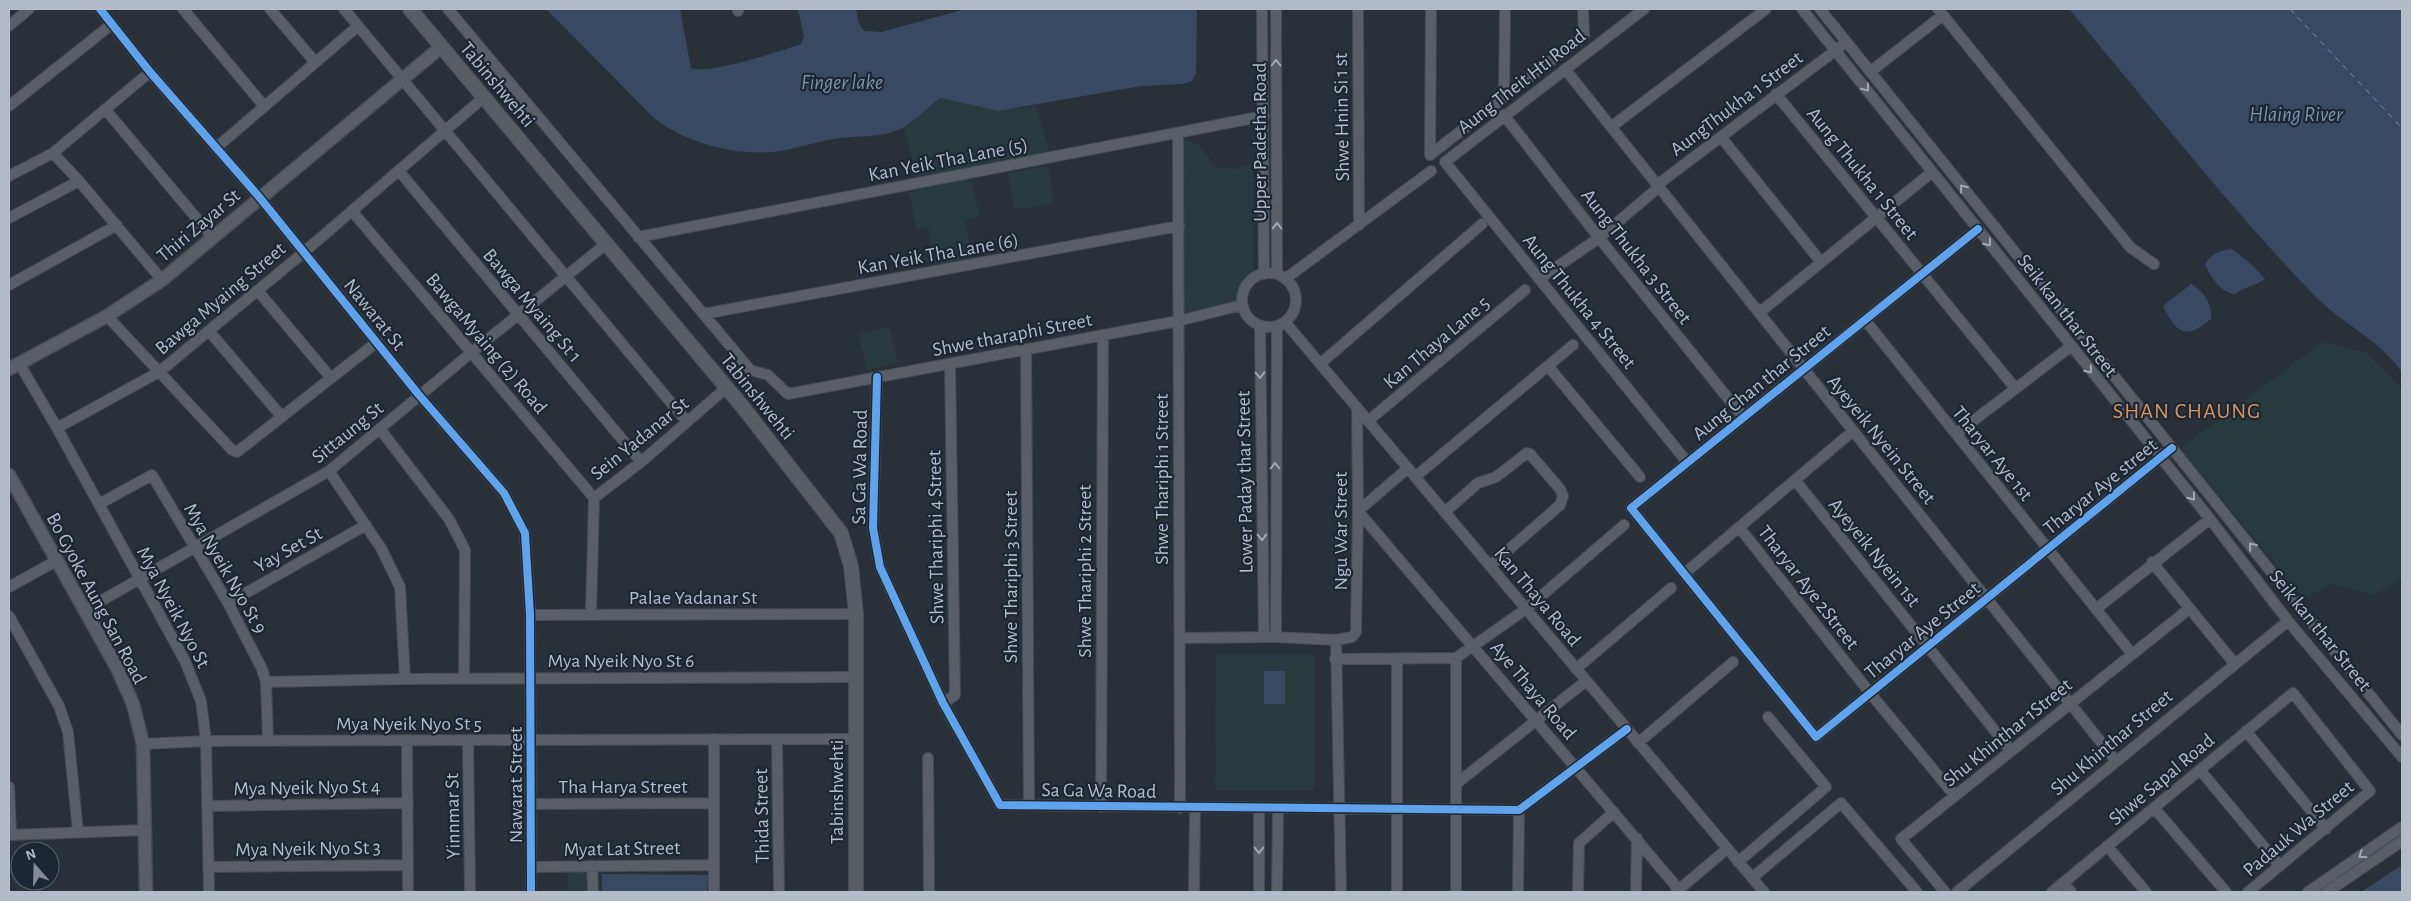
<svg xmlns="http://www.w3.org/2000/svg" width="2411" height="901" viewBox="0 0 2411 901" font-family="'Alegreya Sans',sans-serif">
  <rect width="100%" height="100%" fill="#2a3038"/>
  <path fill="#273a3e" d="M940 98 998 111 1036 106 1050 154 917 179 904 128Z
    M1182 140 1197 143 1217 168 1236 169 1253 163V270L1241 284 1237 302 1183 313Z
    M1048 166 1054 203 1014 210 1008 173Z
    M971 178 980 217 965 220 973 258 935 266 928 228 917 230 909 192Z
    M890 327 898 362 867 370 858 334Z
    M2323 342 2367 353 2402 389V579L2373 595 2333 584 2304 598 2180 449Z
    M1216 655H1314V790H1215Z
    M588 871V892H568V872Z"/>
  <path fill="#384963" d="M546 9H680L691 68C706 75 782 51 801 44L804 37 798 9H856L859 24 864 31 881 32 966 9H1197L1196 73 1192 81 1183 84 1141 86 998 111 940 98C928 107 917 119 904 127 884 139 855 135 833 139 815 142 798 148 781 151 739 157 687 144 654 118Z
    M2069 9H2402V372C2379 339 2342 324 2314 295 2227 205 2150 105 2069 9Z
    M2232 249 2252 265 2265 279C2255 286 2244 287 2235 294 2221 293 2211 277 2205 265 2211 253 2219 251 2232 249Z
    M2191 284C2203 290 2213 305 2211 319 2186 341 2176 333 2163 306Z
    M1264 671H1285V704H1264Z
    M2402 865V892H2361Z
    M602 874 708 875 707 892H602Z"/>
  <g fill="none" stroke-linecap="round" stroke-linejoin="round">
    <path stroke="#7c92b1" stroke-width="1" stroke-dasharray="6 5" stroke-linecap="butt" d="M2290 9 2402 128"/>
    <g stroke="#484c53" stroke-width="12">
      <path id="minor" d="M100 9 150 72 260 198 419 395 504 493 525 533 530 615 531 892
        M183 9 264 106
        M270 9 315 62
        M344 9 687 422
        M448 9 747 366 750 370 768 375 788 394 1178 321 1242 305
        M738 9V11
        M1262 9 1264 274
        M1276 9 1277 274
        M1358 9 1359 225
        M1644 9 1445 162 1687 462
        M1802 9 2210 519 2288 621 2402 757
        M1820 9 2402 735
        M1938 9 2130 247 2154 264
        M9 26 29 9
        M1565 69 2116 761
        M1870 72 1943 15
        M1776 94 2015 388
        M1504 97 1505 9
        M9 106 112 24
        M105 109 213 238
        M1504 115 1596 234 1743 417
        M1611 127 1766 9
        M1178 133 1180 808
        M1721 137 1821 262
        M216 148 358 26
        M53 153 79 181
        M1430 155 1584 35 1583 9
        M1430 155 1431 9
        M399 171 641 462
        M9 176 53 153 150 72
        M1657 185 1840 47
        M352 211 594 498
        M9 218 79 181 162 280
        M1978 229 1631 508 1816 737 2172 448
        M638 237 1264 116
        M1242 300a27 27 0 1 1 54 0a27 27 0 1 1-54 0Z
        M1285 279 1431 171
        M1539 279 1599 238 1659 187
        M9 285 117 225
        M258 291 331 378
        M1759 313 1932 172
        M703 314 1179 226
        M107 316 232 450 237 452 377 342
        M1865 320 2132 654
        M1285 322 1764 892
        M1260 326 1264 637
        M209 331 282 417
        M1026 349 1029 805
        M19 363 57 428 185 661 201 701 206 741 209 892
        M1320 364 1482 224
        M1548 366 1640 477
        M877 377 873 528 880 567 943 703 1000 805 1519 810 1627 729
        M1368 421 1525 290
        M57 428 159 372 303 253 483 98
        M380 429 449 519 465 550 464 678
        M1956 434 2070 347
        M1408 468 1358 511 1681 892
        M329 471 381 548 400 587 405 679
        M1415 477 1573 345
        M1795 480 2011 751
        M99 504 152 475 228 603 262 669 266 682 268 741
        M1445 512 1478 483 1496 477 1527 453 1530 454 1560 489 1563 496 1560 505 1490 566
        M1739 527 1870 693 1955 796
        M2152 562 2234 663
        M1685 573 1853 431
        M9 587 56 561
        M228 603 366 525
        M2096 609 2210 519
        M85 610 329 471 472 352 606 244
        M591 614 594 498 641 462 726 388
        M530 615 856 614
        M9 616 59 706 68 732 78 832
        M1276 637 1277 327
        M1180 638 1276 637 1336 640 1352 637 1356 632 1358 511 1357 407
        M1336 640 1341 892
        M1456 658V892
        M1335 659 1456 658 1526 609 1624 525
        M1576 669 1671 588
        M266 682 405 679 856 677
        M943 703 955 695 950 364
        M2246 731 2326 829
        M777 739 779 892
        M407 740 408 892
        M468 740 470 892
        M1638 743 1733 662
        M143 744 206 741 856 739
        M928 758 929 892
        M2200 770 2280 866
        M1456 784 1586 681
        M9 787 11 835
        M533 804 713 803
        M207 806 408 803
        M1101 807 1103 335
        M2155 809 2226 892
        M9 835 146 830
        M2107 846 2146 892
        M1738 862 1826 787 1768 717
        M592 866 593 892
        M208 867 408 865
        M532 867 714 865
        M1752 878 1841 803 1917 892
        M2064 883 2071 892
        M714 892V739
        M1194 892 1195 808
        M1259 892V808
        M1277 892 1278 809
        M1397 892V659
        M1518 892 1519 810
        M1578 892 1579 843 1614 812
        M1636 892 1637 838
        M1676 892 1727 849
        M1945 892 1901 839 2189 609
        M1957 892 2288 621
        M2052 892 2293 693 2370 791 2248 892
        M2308 892 2402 827
        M2327 892 2402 841"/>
    </g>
    <g stroke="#484c53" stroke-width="15">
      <path id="tertiary" d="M9 369 107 316 162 280 441 47
        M9 475 117 668 133 704 143 744 146 892"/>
    </g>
    <g stroke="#484c53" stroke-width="16">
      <path id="secondary" d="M410 9 742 406 841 533 851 566 856 614V892"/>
    </g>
    <use href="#minor" stroke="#5a5e66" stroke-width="10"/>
    <use href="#tertiary" stroke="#5a5e66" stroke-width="12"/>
    <use href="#secondary" stroke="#595d64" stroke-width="14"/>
    <g stroke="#1d2633" stroke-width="11">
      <path id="cycleway" d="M100 9 150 72 260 198 419 395 504 493 525 533 530 615 531 892
        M1978 229 1631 508 1816 737 2172 448
        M877 377 873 528 880 567 943 703 1000 805 1519 810 1627 729"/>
    </g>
    <use href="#cycleway" stroke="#60a3ed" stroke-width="8"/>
  </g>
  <defs><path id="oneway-chevron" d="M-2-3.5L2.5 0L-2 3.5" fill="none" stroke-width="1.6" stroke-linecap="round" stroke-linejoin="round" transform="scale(1.25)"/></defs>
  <g stroke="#a2a9b5">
    <use href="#oneway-chevron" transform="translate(1276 63) rotate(-90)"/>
    <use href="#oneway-chevron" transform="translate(1866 88) rotate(52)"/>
    <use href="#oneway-chevron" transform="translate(1963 188) rotate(-129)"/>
    <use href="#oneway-chevron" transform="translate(1277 226) rotate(-90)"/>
    <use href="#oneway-chevron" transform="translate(1988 243) rotate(52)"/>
    <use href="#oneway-chevron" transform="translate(2089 370) rotate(51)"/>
    <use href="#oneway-chevron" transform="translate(1260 375) rotate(89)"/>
    <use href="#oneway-chevron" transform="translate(1275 466) rotate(-90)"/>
    <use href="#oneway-chevron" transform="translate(2192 497) rotate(51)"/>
    <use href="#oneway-chevron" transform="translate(1262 537) rotate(89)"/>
    <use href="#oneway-chevron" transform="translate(2252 546) rotate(-129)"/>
    <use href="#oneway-chevron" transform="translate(1259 850) rotate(90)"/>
    <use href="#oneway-chevron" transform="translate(2362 855) rotate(146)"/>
  </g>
  <g text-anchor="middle" stroke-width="4.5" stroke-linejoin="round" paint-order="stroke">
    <g font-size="20" fill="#b4bcc9" stroke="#1d2633">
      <text transform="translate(1521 81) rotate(-38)" y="7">Aung Theit Hti Road</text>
      <text transform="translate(498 84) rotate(50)" y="7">Tabinshwehti</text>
      <text transform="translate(1736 103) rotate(-37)" y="7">AungThukha 1 Street</text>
      <text transform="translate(1341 117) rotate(-91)" y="7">Shwe Hnin Si 1 st</text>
      <text transform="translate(1259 142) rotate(-90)" y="7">Upper Padetha Road</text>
      <text transform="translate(948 159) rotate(-11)" y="7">Kan Yeik Tha Lane (5)</text>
      <text transform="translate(1863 173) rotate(51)" y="7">Aung Thukha 1 Street</text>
      <text transform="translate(198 225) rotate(-40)" y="7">Thiri Zayar St</text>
      <text transform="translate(938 253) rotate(-10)" y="7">Kan Yeik Tha Lane (6)</text>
      <text transform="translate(1637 256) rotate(52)" y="7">Aung Thukha 3 Street</text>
      <text transform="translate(220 298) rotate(-40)" y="7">Bawga Myaing Street</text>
      <text transform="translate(1580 301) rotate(51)" y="7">Aung Thukha 4 Street</text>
      <text transform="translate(533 305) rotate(50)" y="7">Bawga Myaing St 1</text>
      <text transform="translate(375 314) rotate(51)" y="7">Nawarat St</text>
      <text transform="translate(2068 315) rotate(52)" y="7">Seik kan thar Street</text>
      <text transform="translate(1012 334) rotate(-11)" y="7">Shwe tharaphi Street</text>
      <text transform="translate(1436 342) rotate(-40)" y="7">Kan Thaya Lane 5</text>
      <text transform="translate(487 343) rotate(50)" y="7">BawgaMyaing (2) Road</text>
      <text transform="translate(1761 382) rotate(-39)" y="7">Aung Chan thar Street</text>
      <text transform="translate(758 396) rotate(51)" y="7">Tabinshwehti</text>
      <text transform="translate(347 432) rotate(-39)" y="7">Sittaung St</text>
      <text transform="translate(639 438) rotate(-39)" y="7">Sein Yadanar St</text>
      <text transform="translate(1882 439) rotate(51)" y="7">Ayeyeik Nyein Street</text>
      <text transform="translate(1993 453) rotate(51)" y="7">Tharyar Aye 1st</text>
      <text transform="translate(859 467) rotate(-89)" y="7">Sa Ga Wa Road</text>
      <text transform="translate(1161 479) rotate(-90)" y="7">Shwe Thariphi 1 Street</text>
      <text transform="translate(1244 482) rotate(-91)" y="7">Lower Paday thar Street</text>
      <text transform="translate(2100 486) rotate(-39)" y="7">Tharyar Aye street</text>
      <text transform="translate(1340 531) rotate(-90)" y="7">Ngu War Street</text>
      <text transform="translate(935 537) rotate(-91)" y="7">Shwe Thariphi 4 Street</text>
      <text transform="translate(288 549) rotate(-29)" y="7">Yay Set St</text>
      <text transform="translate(1875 552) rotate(51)" y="7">Ayeyeik Nyein 1st</text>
      <text transform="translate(226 568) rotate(60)" y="7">Mya Nyeik Nyo St 9</text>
      <text transform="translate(1084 571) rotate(-90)" y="7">Shwe Thariphi 2 Street</text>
      <text transform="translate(1010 577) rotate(-90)" y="7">Shwe Thariphi 3 Street</text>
      <text transform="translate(1809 587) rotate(52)" y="7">Tharyar Aye 2Street</text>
      <text transform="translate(1538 596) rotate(50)" y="7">Kan Thaya Road</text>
      <text x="693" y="604">Palae Yadanar St</text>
      <text transform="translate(97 598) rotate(62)" y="7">Bo Gyoke Aung San Road</text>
      <text transform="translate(174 607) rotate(62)" y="7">Mya Nyeik Nyo St</text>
      <text transform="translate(1922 630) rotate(-39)" y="7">Tharyar Aye Street</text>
      <text transform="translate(2321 630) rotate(51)" y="7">Seik kan thar Street</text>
      <text x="621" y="667">Mya Nyeik Nyo St 6</text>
      <text transform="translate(1534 690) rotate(50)" y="7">Aye Thaya Road</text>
      <text x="409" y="730">Mya Nyeik Nyo St 5</text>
      <text transform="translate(2007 732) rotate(-39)" y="7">Shu Khinthar 1Street</text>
      <text transform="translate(2111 742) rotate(-40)" y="7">Shu Khinthar Street</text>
      <text transform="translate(2161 779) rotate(-40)" y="7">Shwe Sapal Road</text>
      <text transform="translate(515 785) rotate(-90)" y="7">Nawarat Street</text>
      <text x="623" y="793">Tha Harya Street</text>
      <text transform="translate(307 787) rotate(-1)" y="7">Mya Nyeik Nyo St 4</text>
      <text transform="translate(1099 790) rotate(1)" y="7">Sa Ga Wa Road</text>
      <text transform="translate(836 792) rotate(-90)" y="7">Tabinshwehti</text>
      <text transform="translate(452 816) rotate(-91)" y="7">Yinnmar St</text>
      <text transform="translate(761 816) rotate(-91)" y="7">Thida Street</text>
      <text transform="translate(2298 828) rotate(-40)" y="7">Padauk Wa Street</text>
      <text transform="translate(308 848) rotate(-1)" y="7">Mya Nyeik Nyo St 3</text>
      <text transform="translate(622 848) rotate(-1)" y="7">Myat Lat Street</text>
    </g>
    <g font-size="21" font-style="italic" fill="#7c92b1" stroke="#1d2633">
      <text x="842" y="89">Finger lake</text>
      <text x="2296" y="121">Hlaing River</text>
    </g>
    <g font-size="22" letter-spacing="1" fill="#d59563" stroke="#1d2633">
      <text x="2187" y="418">SHAN CHAUNG</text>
    </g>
  </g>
  <rect width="2411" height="901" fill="none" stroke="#b4bcc9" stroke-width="20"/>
  <g transform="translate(35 866) rotate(340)"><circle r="24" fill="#1d2633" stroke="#59626f"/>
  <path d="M0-4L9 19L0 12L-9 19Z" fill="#848b96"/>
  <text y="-8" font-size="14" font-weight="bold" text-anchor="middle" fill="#b4bcc9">N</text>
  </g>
</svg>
